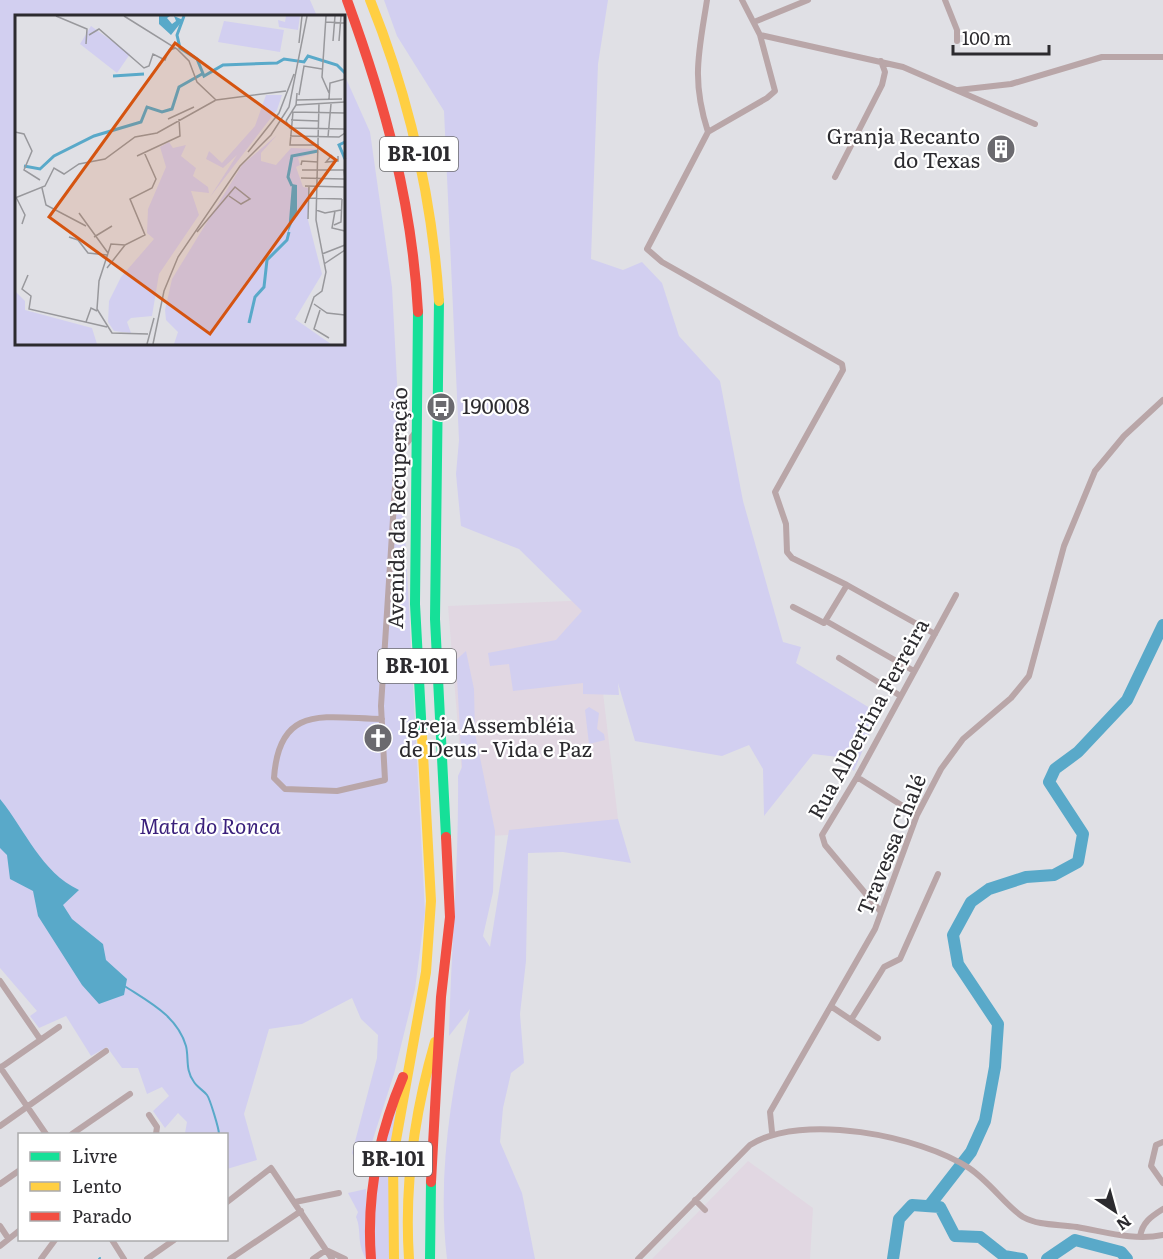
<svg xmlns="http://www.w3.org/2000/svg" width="1163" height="1259" viewBox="0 0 1163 1259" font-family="Literata,serif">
  <rect width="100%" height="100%" fill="#e0e0e5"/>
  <path fill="#e1d7e2" d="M592 600 618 819 508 835 467 837 448 606Z
    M748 1161 813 1208 810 1259H652Z"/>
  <path fill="#d2cff0" d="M0 0H310L317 16H16V344H344V74L370 132 392 287 425 912 415 989 394 1074 362 1173 352 1153 377 1058 378 1035 361 1019 352 998 302 1024 269 1029 244 1114 257 1160 227 1169 226 1134H189L185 1133 187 1122 178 1113 165 1128 153 1111 169 1096 162 1087 147 1094 138 1068H122L107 1047 91 1056 66 1016 39 1028 30 1016 37 1011 0 968Z
    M384 0H608L598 64 591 259 623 270 642 262 662 283 679 336 720 381 743 501 783 642 801 647 796 663 878 713 854 771 838 757 813 754 764 816 763 769 749 745 722 756 635 741 618 683 619 695 583 694V683L513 691 509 664 490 666 488 653 556 640 582 611 519 549 461 526 456 474 459 440 444 111 397 36Z
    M466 651 474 689 475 733 495 831 493 892 483 936 490 947 509 830 618 819 631 863 563 852 528 853 526 961 520 1014 524 1063 511 1073 503 1108 500 1142 522 1193 535 1259H447C437 1177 451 1089 470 1009L449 1036C451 949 459 863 458 776L462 767 456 660Z
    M589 707 599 713 597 729 604 734 605 740 589 744 585 710Z
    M399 1092 389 1259H375L374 1193 379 1147Z
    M366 1189V1259C356 1241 362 1231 356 1217L358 1212 348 1193Z"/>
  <path fill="#59a9c9" d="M0 799C26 831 41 872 79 890L63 905 72 919 103 944 106 960 127 979 124 995 99 1004 82 985 38 916 33 891 10 879 7 855 0 848Z"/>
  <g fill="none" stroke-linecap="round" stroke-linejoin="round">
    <path stroke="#59a9c9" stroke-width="2" d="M123 985C147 1001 177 1015 186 1046 189 1058 185 1070 194 1082 197 1087 203 1090 207 1095 210 1099 219 1129 219 1134
      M99 1259 100 1258"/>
    <path stroke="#59a9c9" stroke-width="12" d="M929 1206 971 1152 985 1121 995 1067 998 1024 958 964 953 935 971 902 989 889 1026 877 1054 875 1078 862 1083 834 1049 782 1055 769 1078 752 1127 700 1163 625
      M893 1259 899 1219 912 1205 940 1207 955 1236 980 1237 1004 1256 1022 1259
      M1047 1259 1075 1240 1121 1252 1127 1259"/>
    <path stroke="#b9a6a8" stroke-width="6" d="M707 0C699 52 691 79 708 132
      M742 0 760 35 775 91 767 98 708 132 647 249 662 262 842 364 843 370 775 492 786 524 787 552 792 558 847 585 935 634
      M945 0 957 30V41
      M754 22 808 0
      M760 35 903 67 1035 124
      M958 90 1011 84 1102 57H1163
      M835 177 882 85 885 72 881 61
      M793 607 824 623 847 585
      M826 621 914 671
      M839 658 899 695
      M382 719C325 718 279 703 274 778L285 789 337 791 385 780 381 706 397 456 417 430
      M857 777 917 815
      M881 912 825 845 822 835 857 777 956 595
      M0 981 40 1039
      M832 1007 878 1038
      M851 1020 884 967 900 959 938 874
      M0 1067 46 1134
      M0 1068 59 1027
      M149 1115 157 1127 156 1134
      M0 1126 106 1051
      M772 1132 770 1112 875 929 917 815 941 769 963 739 1011 698 1029 676 1064 546 1095 471 1124 436 1163 400
      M72 1134 130 1094
      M1163 1142 1156 1145 1151 1166 1163 1183
      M0 1184 20 1170
      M695 1200 705 1210
      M295 1202 339 1193
      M226 1203 271 1168 332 1259
      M0 1226 8 1238
      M1140 1237C1142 1222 1152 1216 1163 1209
      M112 1240 124 1259
      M0 1246 20 1230
      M41 1259 55 1240
      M147 1259 174 1240
      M230 1259 301 1211
      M313 1259 326 1250 345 1259
      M638 1259 750 1145C802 1112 920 1136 969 1168 990 1182 1006 1206 1023 1217 1039 1226 1059 1224 1077 1227 1106 1232 1134 1241 1163 1235"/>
    <path stroke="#16e098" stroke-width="10" d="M439 301 435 619 446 837
      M418 312 415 604 422 736
      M430 1259 431 1182"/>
    <path stroke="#ffcf43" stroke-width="10" d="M370 0C409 97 432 197 439 301
      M394 1259 393 1157 426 972 431 901 422 736
      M409 1259C404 1184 414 1114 435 1042"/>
    <path stroke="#f24e42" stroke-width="10" d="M347 0C385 104 412 201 418 312
      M431 1182 441 997 450 917 446 837
      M371 1259C366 1195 378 1136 403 1077"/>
  </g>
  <defs>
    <g id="building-disc" transform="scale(1.5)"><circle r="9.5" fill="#6b6a6f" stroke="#fff"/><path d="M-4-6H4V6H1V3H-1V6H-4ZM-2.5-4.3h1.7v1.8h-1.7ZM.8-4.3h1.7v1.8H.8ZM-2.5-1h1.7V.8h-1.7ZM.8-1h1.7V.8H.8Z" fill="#fff"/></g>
    <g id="bus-disc" transform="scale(1.5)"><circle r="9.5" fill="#6b6a6f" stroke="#fff"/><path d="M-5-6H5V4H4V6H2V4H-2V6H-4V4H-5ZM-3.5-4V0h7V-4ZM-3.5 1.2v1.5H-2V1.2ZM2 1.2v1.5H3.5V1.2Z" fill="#fff"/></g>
    <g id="church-disc" transform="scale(1.5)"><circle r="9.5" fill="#6b6a6f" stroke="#fff"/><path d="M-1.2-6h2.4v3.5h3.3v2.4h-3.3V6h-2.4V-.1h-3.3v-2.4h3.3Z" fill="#fff"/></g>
  </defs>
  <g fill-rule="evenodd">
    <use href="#building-disc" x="1001" y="149"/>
    <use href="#bus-disc" x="441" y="407"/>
    <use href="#church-disc" x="378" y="738"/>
  </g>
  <g text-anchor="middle" stroke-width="4.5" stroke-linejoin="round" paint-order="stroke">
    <g fill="#fff" stroke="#6b6b6d" stroke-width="1.5">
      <rect x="380" y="137" width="78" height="34" rx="4.5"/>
      <rect x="378" y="649" width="78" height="34" rx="4.5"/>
      <rect x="354" y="1142" width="78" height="34" rx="4.5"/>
    </g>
    <g font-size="20" font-weight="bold" fill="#2c2b2f">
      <text x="419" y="161">BR-101</text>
      <text x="417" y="673">BR-101</text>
      <text x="393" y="1166">BR-101</text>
    </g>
    <g font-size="21" fill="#2c2b2f" stroke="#fff" text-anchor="start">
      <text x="980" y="144" text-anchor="end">Granja Recanto<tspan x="980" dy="24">do Texas</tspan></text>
      <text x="462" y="414">190008</text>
      <text x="399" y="733">Igreja Assembléia<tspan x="399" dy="24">de Deus - Vida e Paz</tspan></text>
    </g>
    <g font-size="21" fill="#2c2b2f" stroke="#fff">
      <text transform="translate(398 508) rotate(-89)" y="7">Avenida da Recuperação</text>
      <text transform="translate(869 719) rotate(-61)" y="7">Rua Albertina Ferreira</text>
      <text transform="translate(892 845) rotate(-68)" y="7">Travessa Chalé</text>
    </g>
    <g font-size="21" font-style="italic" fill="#3a207b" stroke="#fff">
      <text x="210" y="834">Mata do Ronca</text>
    </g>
  </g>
  <g transform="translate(15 15)">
    <rect width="330" height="330" fill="#e0e0e5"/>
    <path d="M271 1H285L283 15 264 12 263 5 270 7ZM209 6 269 15 265 37 203 27ZM76 11 115 39 102 58 65 29ZM251 80H267L262 95 195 182 222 140 208 153 191 144 194 136 207 148 240 111ZM262 120 246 138V146L261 150 276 133 301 134V138L283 143 285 150 281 152 288 172 293 173V205L307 259 280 304 316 329H159L163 317 151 305 150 295 157 264 227 150ZM154 127 158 133 171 130 166 141 181 153 178 161 193 172 194 178 176 176 184 200 144 259 137 301 116 303 112 307 116 318 99 316 93 307 94 286 106 262 139 224 132 218 133 194 151 152 145 132ZM0 276 10 286V295L77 313 82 329H0Z" fill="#d2cff0"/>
    <path d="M144 1H155L152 3 157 9 161 6 159 1 168 5 156 20 144 9ZM277 169 282 170V196L273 218Z" fill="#59a9c9"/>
    <path fill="none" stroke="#59a9c9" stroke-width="3" d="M169 1 162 20 165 33 182 44 189 61 208 50 262 48 269 44 289 47 293 41 322 50 330 58M98 61 129 59M330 127 324 130 330 144M9 151 25 154 39 141 79 121 126 107 132 92 147 97 157 94 164 72 187 59M277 171 273 162 277 141 303 136M234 308 240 282 249 272 252 245 272 225 274 217"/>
    <path fill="none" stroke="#98989c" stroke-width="1.5" d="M41 1 72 14 71 29M109 1 162 34 174 46 182 67 201 85M311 1 307 62 314 78M310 7 330 8M74 20 84 14 129 53 134 51 138 39 150 45 154 35 161 33M318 26 320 1M324 26 326 1M284 28 287 1M284 80 289 51 307 54M314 84 315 68 330 64M201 85 271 76M281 85 327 84M281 90 330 87M153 104 179 92M276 105 304 106M271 106 275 113 330 114M271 106 281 90 282 78M0 117 9 119 17 136 9 155 25 165M275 121 324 122 330 118M313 122 316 89M304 130H275L278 97 330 98M129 137 141 164 137 173 115 184 130 220 110 230 96 229 84 266 82 294 97 318 133 319M233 137 264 98 279 59M317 140 311 147 323 146V141M122 141 165 121 164 104M286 150 287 146 303 147M287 155H329L330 164M286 163 329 164M290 171 330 172M27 173 31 190 71 211M1 182 10 200 7 209M0 183 30 171 39 153 49 159 64 149 90 144 120 122 142 118 201 85M293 183 327 184M301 195 310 198 326 195M320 196 317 213 330 216M64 198 93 238M293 204 294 171M319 210 326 207 327 184M182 217 220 172 235 184 226 189 214 181M54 222 63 225 73 238 92 240M79 222 97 211M307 239 330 230M309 249 330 235M92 253 110 230M13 260 7 274 16 281 14 294 92 312M299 289 312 298 330 300M305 295 299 314 314 323M71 307 76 293 82 296M290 308 299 282 307 276 311 257 301 205 304 88M132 329 139 303M138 329 149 276 163 242 225 151 256 120 274 92 292 1"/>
    <path fill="#d55410" fill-opacity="0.15" stroke="#d55410" stroke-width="3" d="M160 28 321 145 195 319 34 202Z"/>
    <rect width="330" height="330" fill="none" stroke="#2c2b2f" stroke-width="3"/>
  </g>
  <rect x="18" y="1133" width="210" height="108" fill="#ffffff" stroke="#abaaac" stroke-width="1.5"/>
  <rect x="30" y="1152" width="30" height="9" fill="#16e098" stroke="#abaaac" stroke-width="1.5"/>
  <text x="72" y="1163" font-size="18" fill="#2c2b2f">Livre</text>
  <rect x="30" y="1182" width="30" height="9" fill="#ffcf43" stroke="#abaaac" stroke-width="1.5"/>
  <text x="72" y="1193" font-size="18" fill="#2c2b2f">Lento</text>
  <rect x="30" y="1212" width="30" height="9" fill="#f24e42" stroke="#abaaac" stroke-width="1.5"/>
  <text x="72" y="1223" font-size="18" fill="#2c2b2f">Parado</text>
  <g transform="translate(1115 1211) rotate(144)" stroke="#ffffff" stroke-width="4.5" paint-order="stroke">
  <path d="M0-4.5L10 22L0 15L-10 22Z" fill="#2c2b2f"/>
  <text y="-9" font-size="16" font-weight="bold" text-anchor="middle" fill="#2c2b2f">N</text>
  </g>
  <path d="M953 45v9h96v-9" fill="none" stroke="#2c2b2f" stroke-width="3"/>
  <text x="962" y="45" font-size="18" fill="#2c2b2f" stroke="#ffffff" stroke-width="4.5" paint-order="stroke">100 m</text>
</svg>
